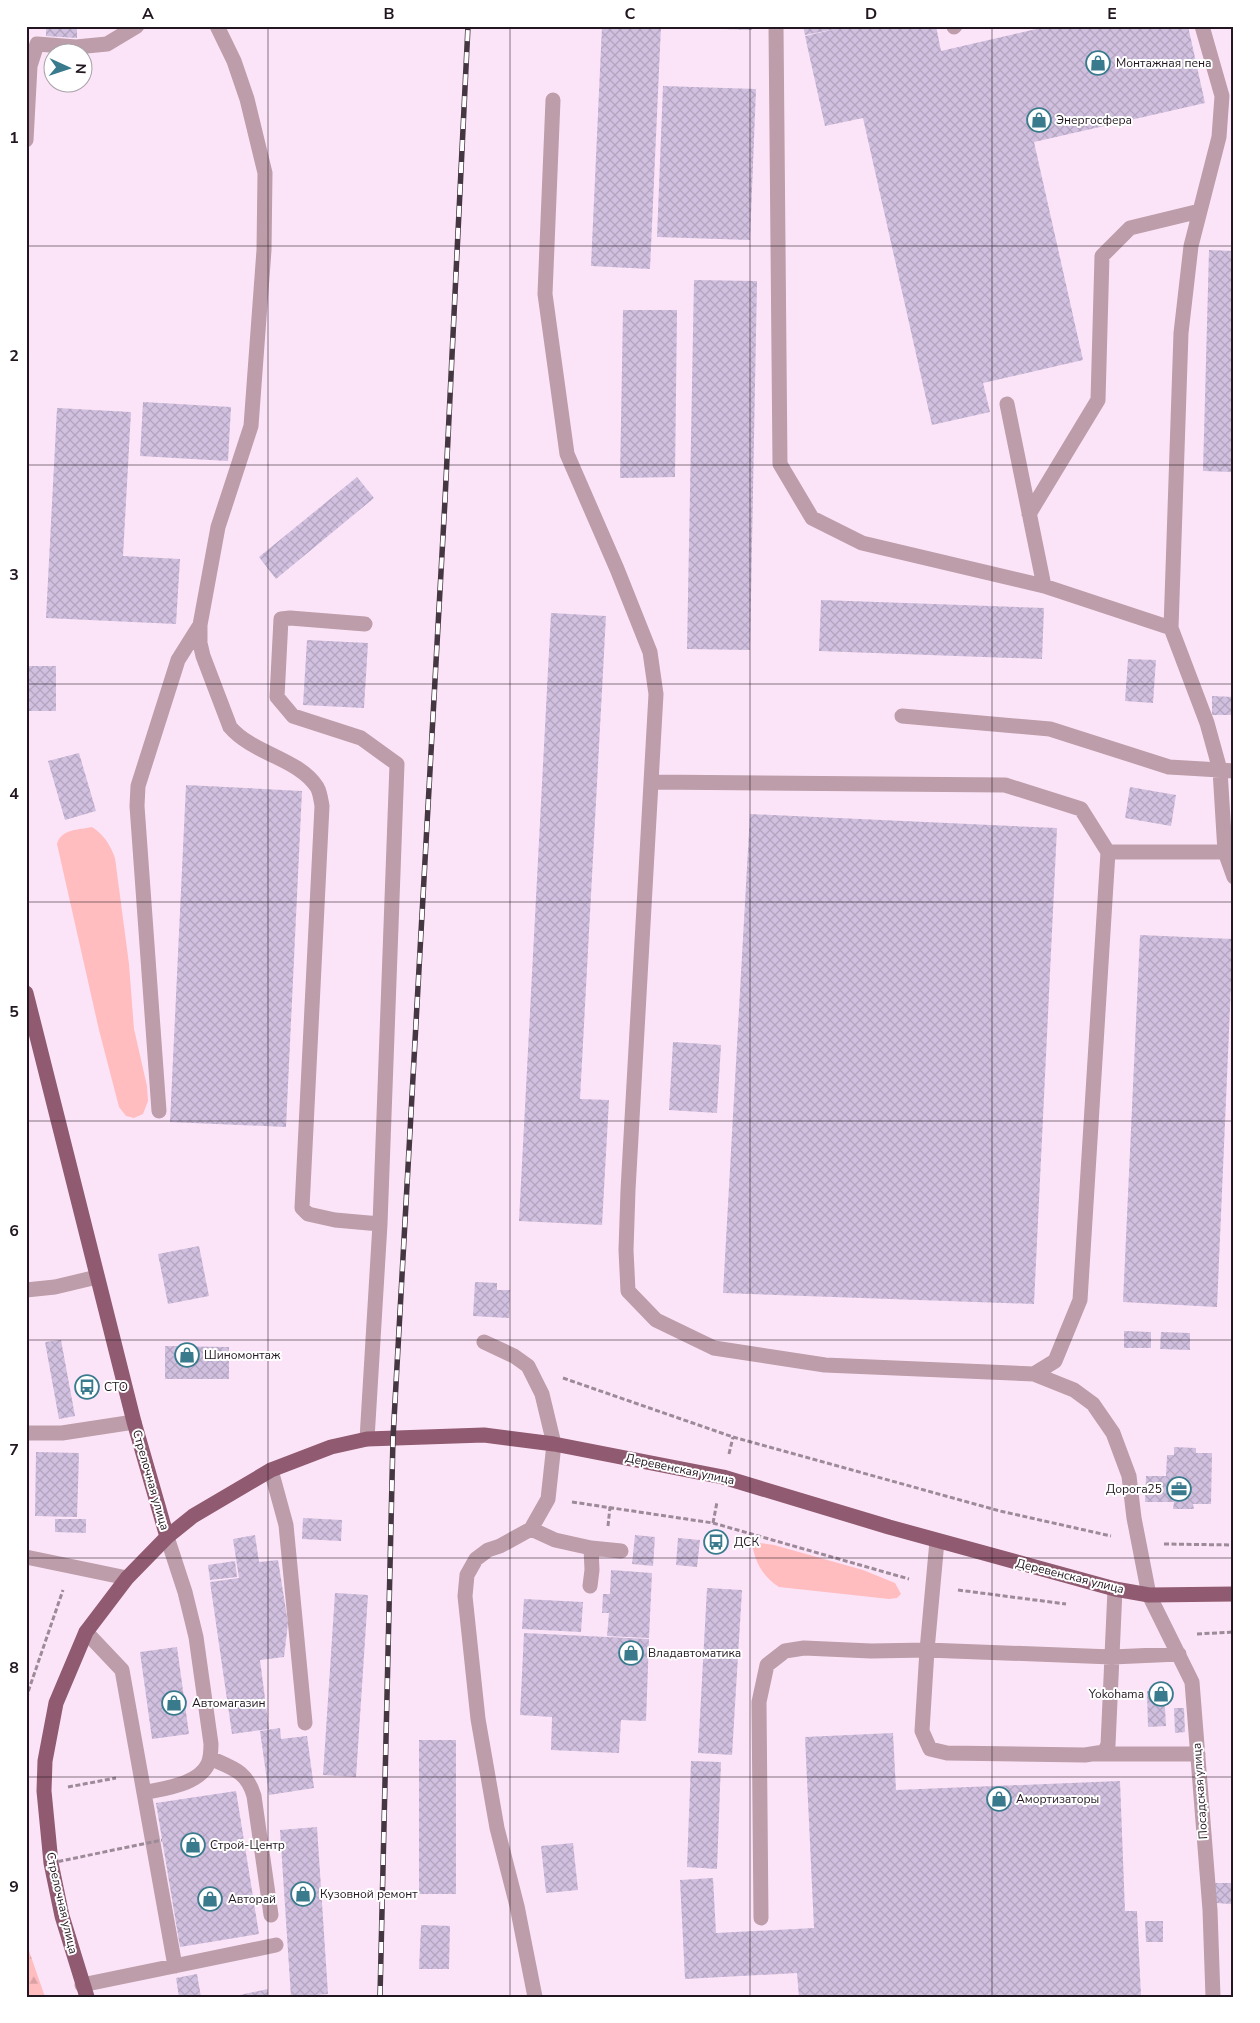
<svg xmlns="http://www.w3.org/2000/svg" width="1260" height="2023" viewBox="0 0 1260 2023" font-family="'Nunito Sans',sans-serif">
  <defs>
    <pattern id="forest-firs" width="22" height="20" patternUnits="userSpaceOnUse" patternTransform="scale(1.25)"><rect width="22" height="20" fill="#ffbdbf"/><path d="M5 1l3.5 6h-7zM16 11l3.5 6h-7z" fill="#daa2a4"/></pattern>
    <pattern id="building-cross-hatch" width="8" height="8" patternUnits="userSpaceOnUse" patternTransform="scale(1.25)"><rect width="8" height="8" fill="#d1c0e0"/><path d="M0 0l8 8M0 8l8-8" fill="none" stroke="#b3a4c0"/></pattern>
  </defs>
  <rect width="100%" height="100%" fill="#fce4f8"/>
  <path fill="#ffbdbf" d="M92 827C104 835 110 844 115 858L129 964 134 1029 147 1086 148 1101 143 1114 134 1118 126 1116 119 1107 99 1030 57 844C61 829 78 830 92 827Z
    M760 1543 774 1545 863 1570 895 1583 901 1594 897 1598 889 1599 779 1587C763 1577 755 1562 752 1544Z"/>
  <path fill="url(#forest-firs)" d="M26 1942 45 1997H26Z"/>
  <path fill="url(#building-cross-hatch)" d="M46 26H77V38L46 36Z
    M602 26H661L650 269 591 266Z
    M696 26H752V30L696 28Z
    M803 26H936L941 51 1049 26H1188L1205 103 1034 142 1083 360 983 383 990 412 932 425 863 118 825 126 805 36 836 29 805 35Z
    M663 86 756 89 750 240 657 237Z
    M1209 250 1234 251V472L1203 471Z
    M694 280 757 281 750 650 687 649Z
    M623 310H677L675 477 620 478Z
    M143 402 231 407 228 461 140 456Z
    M57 408 131 412 123 556 180 559 176 624 46 618Z
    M357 477 374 498 276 579 259 557Z
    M821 600 1044 608 1042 659 819 651Z
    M551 613 606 616 580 1099 609 1100 602 1225 519 1221Z
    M307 640 368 643 364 708 303 705Z
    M1128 659 1156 660 1153 703 1125 701Z
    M26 666H56V711H26Z
    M1212 696 1234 697V715H1212Z
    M79 753 96 811 65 820 48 761Z
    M186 785 302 791 286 1127 170 1122Z
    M1130 787 1176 795 1171 826 1125 818Z
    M750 814 1057 828 1034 1304 723 1293Z
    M1140 935 1233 939 1217 1307 1123 1302Z
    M673 1042 721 1045 717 1113 669 1110Z
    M199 1246 209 1296 168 1304 158 1254Z
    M475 1282 497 1283V1290H510L509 1318 473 1316Z
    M1124 1331 1151 1332V1348H1124Z
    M1161 1332 1190 1333V1350L1160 1349Z
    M61 1340 75 1416 59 1419 45 1342Z
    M165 1346 229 1347V1379H165Z
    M1174 1447 1196 1448V1453H1212L1211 1504H1193L1194 1509H1173L1174 1502H1145L1146 1476H1166L1167 1455H1174Z
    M36 1452 79 1453 77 1517 35 1516Z
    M303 1518 342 1520 341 1541 302 1539Z
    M55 1519H86V1533L55 1532Z
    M255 1535 259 1562 278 1560 288 1623 284 1657 260 1660 269 1729 232 1734 210 1582 239 1578 233 1539Z
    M635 1535 655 1537 653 1566 632 1564Z
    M708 1536 724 1538 723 1548 707 1546Z
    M678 1538 700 1540 697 1567 676 1565Z
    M235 1561 237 1577 210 1580 208 1565Z
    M611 1570 652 1573 649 1638 607 1636 609 1613H602L603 1594H610Z
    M707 1588 742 1590 732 1755 698 1753Z
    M335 1593 368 1595 356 1777 323 1775Z
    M524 1599 583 1602 581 1632 522 1629Z
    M524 1633 649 1639 646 1721 621 1720 619 1753 551 1750 552 1717 520 1715Z
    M177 1647 189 1734 152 1739 140 1652Z
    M1164 1690 1166 1726 1148 1727 1147 1691Z
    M1174 1708H1184L1185 1732 1175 1733Z
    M280 1728 281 1739 307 1736 314 1788 269 1795 260 1731Z
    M893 1733 896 1790 1120 1781 1125 1911H1137L1141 1997H799L797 1973 685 1979 680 1880 713 1878 716 1933 814 1928 805 1737Z
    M419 1740H456V1894H419Z
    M691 1761 721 1762 717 1869 687 1867Z
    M236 1791 259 1934 180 1947 156 1803Z
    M317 1827 328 1994 291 1997 280 1830Z
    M573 1843 578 1890 546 1893 541 1846Z
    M1215 1883H1233L1232 1904 1215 1903Z
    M1145 1921H1163V1942H1146Z
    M421 1925 450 1926 449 1969H419Z
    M197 1974 201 1997H179L176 1978Z
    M268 1989V1997H235V1996Z"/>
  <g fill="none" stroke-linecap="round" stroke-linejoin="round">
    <path stroke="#9c8a99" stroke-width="3" stroke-dasharray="5 2.5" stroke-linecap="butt" d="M563 1378 733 1437 1000 1511 1111 1536
      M729 1454 733 1437
      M572 1502 713 1523 909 1579
      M713 1523 717 1502
      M608 1526 610 1507
      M1164 1544 1234 1545
      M958 1590 1066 1604
      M1197 1634 1234 1632
      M26 1706 28 1692 63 1590
      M68 1787 116 1778"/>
    <path stroke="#bc9da9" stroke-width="15" d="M217 26 234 61 247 99 265 173 264 250 251 426 218 527 200 625V643L203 656 230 727C253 754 298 758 317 787 320 792 321 800 322 806L302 1208 308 1214 335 1220 380 1224
      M776 26 780 464 812 518 862 543 1044 586 1171 628
      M1202 26 1222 96 1219 137 1191 246 1181 333 1171 628 1207 723 1220 770 1234 771
      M954 27 955 26
      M553 100 545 294 567 454 617 569 650 652 656 694 628 1190 626 1250 628 1291 656 1320 714 1348 825 1365 1034 1374 1055 1361 1080 1300 1108 852
      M26 140 30 66 37 44 76 47 107 44 137 26
      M1007 404 1044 586
      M1029 514 1098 400 1102 256 1130 228 1200 211
      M365 624 290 618 281 619 277 697 293 716 361 738 397 764 380 1224 367 1439
      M652 782 1005 785 1081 809 1108 852H1225L1220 770 1169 767 1050 729 902 716
      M1225 852 1234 877
      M159 1111 137 806 138 786 178 660 200 625
      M26 1290 55 1287 97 1277
      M484 1342 514 1356 528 1366 542 1394 554 1444 548 1499 531 1529 500 1546 488 1550 476 1559 467 1575 465 1596 478 1719 497 1828 517 1906 535 1997
      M1034 1374 1074 1390 1093 1404 1113 1433 1129 1476 1134 1518 1149 1595 1192 1682 1210 1910 1213 1997
      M26 1433H62L134 1422
      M271 1470 286 1525 305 1723
      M531 1529 555 1540 591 1548 592 1570 590 1586
      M937 1541 927 1650 922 1731 930 1749 947 1753 1085 1755 1104 1752 1108 1745 1115 1589
      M591 1548 621 1551
      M26 1557 127 1578
      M86 1632 122 1670 175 1966
      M1097 1754H1198
      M210 1758C232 1768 247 1771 254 1796L271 1915
      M144 1793C164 1788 198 1785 208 1764 211 1757 211 1751 211 1744L196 1637 185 1592 167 1537
      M761 1918 759 1702 767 1665 785 1651 804 1648 871 1651 927 1650 1112 1657 1179 1654
      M82 1985 276 1945"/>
    <path stroke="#905a70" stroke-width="15" d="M26 993 134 1422 167 1537
      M87 1997 62 1916 51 1863 44 1791 45 1761 56 1703 86 1632 127 1578 167 1537 193 1516 271 1470 331 1447 367 1439 484 1435 554 1444 723 1477 889 1527 1115 1589 1149 1595 1234 1594"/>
    <g stroke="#443742" stroke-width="5.5">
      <path id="rail" d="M380 1997 393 1438 445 500 468 26"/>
    </g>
    <use href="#rail" stroke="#fff" stroke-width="4" stroke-dasharray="11" stroke-linecap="butt"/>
    <path stroke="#9c8a99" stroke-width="3" stroke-dasharray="5 2.5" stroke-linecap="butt" d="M51 1863 162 1840"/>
  </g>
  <path fill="none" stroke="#221720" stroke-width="1" stroke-opacity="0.55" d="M268 26V1997M510 26V1997M750 26V1997M992 26V1997M26 246H1234M26 465H1234M26 684H1234M26 902H1234M26 1121H1234M26 1340H1234M26 1558H1234M26 1777H1234"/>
  <defs>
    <g id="shop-ring" transform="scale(1.25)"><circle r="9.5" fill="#fff" stroke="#397a8d" stroke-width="1.5"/><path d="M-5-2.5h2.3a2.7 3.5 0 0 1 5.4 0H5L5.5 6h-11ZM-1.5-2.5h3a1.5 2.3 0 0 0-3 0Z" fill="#397a8d"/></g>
    <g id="bus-ring" transform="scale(1.25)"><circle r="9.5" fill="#fff" stroke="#397a8d" stroke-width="1.5"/><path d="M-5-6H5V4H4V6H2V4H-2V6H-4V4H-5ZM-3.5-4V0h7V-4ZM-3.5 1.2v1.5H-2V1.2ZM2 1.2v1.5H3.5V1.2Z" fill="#397a8d"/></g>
    <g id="office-ring" transform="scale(1.25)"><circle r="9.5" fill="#fff" stroke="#397a8d" stroke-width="1.5"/><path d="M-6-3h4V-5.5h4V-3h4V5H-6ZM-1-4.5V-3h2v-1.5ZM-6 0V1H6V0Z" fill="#397a8d"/></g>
  </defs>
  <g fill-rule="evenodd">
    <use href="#shop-ring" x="1098" y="63"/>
    <use href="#shop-ring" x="1039" y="120"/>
    <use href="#shop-ring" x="187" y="1355"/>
    <use href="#bus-ring" x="87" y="1387"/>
    <use href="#office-ring" x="1179" y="1489"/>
    <use href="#bus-ring" x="716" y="1542"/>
    <use href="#shop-ring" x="631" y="1653"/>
    <use href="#shop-ring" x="1161" y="1694"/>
    <use href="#shop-ring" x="174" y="1703"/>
    <use href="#shop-ring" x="999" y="1799"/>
    <use href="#shop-ring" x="193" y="1845"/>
    <use href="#shop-ring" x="303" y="1894"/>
    <use href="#shop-ring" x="210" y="1899"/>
  </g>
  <g text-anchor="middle" stroke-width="4" stroke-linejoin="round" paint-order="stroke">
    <g font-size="12" fill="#221720" stroke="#fff" text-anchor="start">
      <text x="1116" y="67">Монтажная пена</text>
      <text x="1056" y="124">Энергосфера</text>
      <text x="204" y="1359">Шиномонтаж</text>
      <text x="104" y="1391">СТО</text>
      <text x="1162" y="1493" text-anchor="end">Дорога25</text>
      <text x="734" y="1546">ДСК</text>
      <text x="648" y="1657">Владавтоматика</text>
      <text x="1144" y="1698" text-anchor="end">Yokohama</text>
      <text x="192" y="1707">Автомагазин</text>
      <text x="1016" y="1803">Амортизаторы</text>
      <text x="210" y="1849">Строй-Центр</text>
      <text x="320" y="1898">Кузовной ремонт</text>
      <text x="228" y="1903">Авторай</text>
    </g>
    <g font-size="12" fill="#221720" stroke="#fff">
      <text transform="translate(680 1469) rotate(12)" y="4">Деревенская улица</text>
      <text transform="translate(151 1480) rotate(74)" y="4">Стрелочная улица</text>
      <text transform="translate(1070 1576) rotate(14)" y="4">Деревенская улица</text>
      <text transform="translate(1200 1791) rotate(-94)" y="4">Посадская улица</text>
      <text transform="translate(62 1903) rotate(77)" y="4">Стрелочная улица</text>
    </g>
  </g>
  <rect width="1260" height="2023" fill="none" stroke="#ffffff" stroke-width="55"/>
  <g transform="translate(68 68) rotate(93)"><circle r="24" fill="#ffffff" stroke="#a7a2a6"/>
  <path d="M0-4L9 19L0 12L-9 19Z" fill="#397a8d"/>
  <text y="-8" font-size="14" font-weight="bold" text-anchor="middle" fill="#221720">N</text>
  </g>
  <rect x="28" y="28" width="1204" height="1968" fill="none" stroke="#221720" stroke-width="2"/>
  <g font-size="16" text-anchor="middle" font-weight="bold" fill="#221720">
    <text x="148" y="19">A</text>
    <text x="389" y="19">B</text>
    <text x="630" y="19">C</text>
    <text x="871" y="19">D</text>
    <text x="1112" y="19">E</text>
    <text x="14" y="143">1</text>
    <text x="14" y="361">2</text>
    <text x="14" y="580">3</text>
    <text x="14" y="799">4</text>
    <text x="14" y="1017">5</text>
    <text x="14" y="1236">6</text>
    <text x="14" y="1455">7</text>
    <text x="14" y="1673">8</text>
    <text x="14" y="1892">9</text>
  </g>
</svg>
